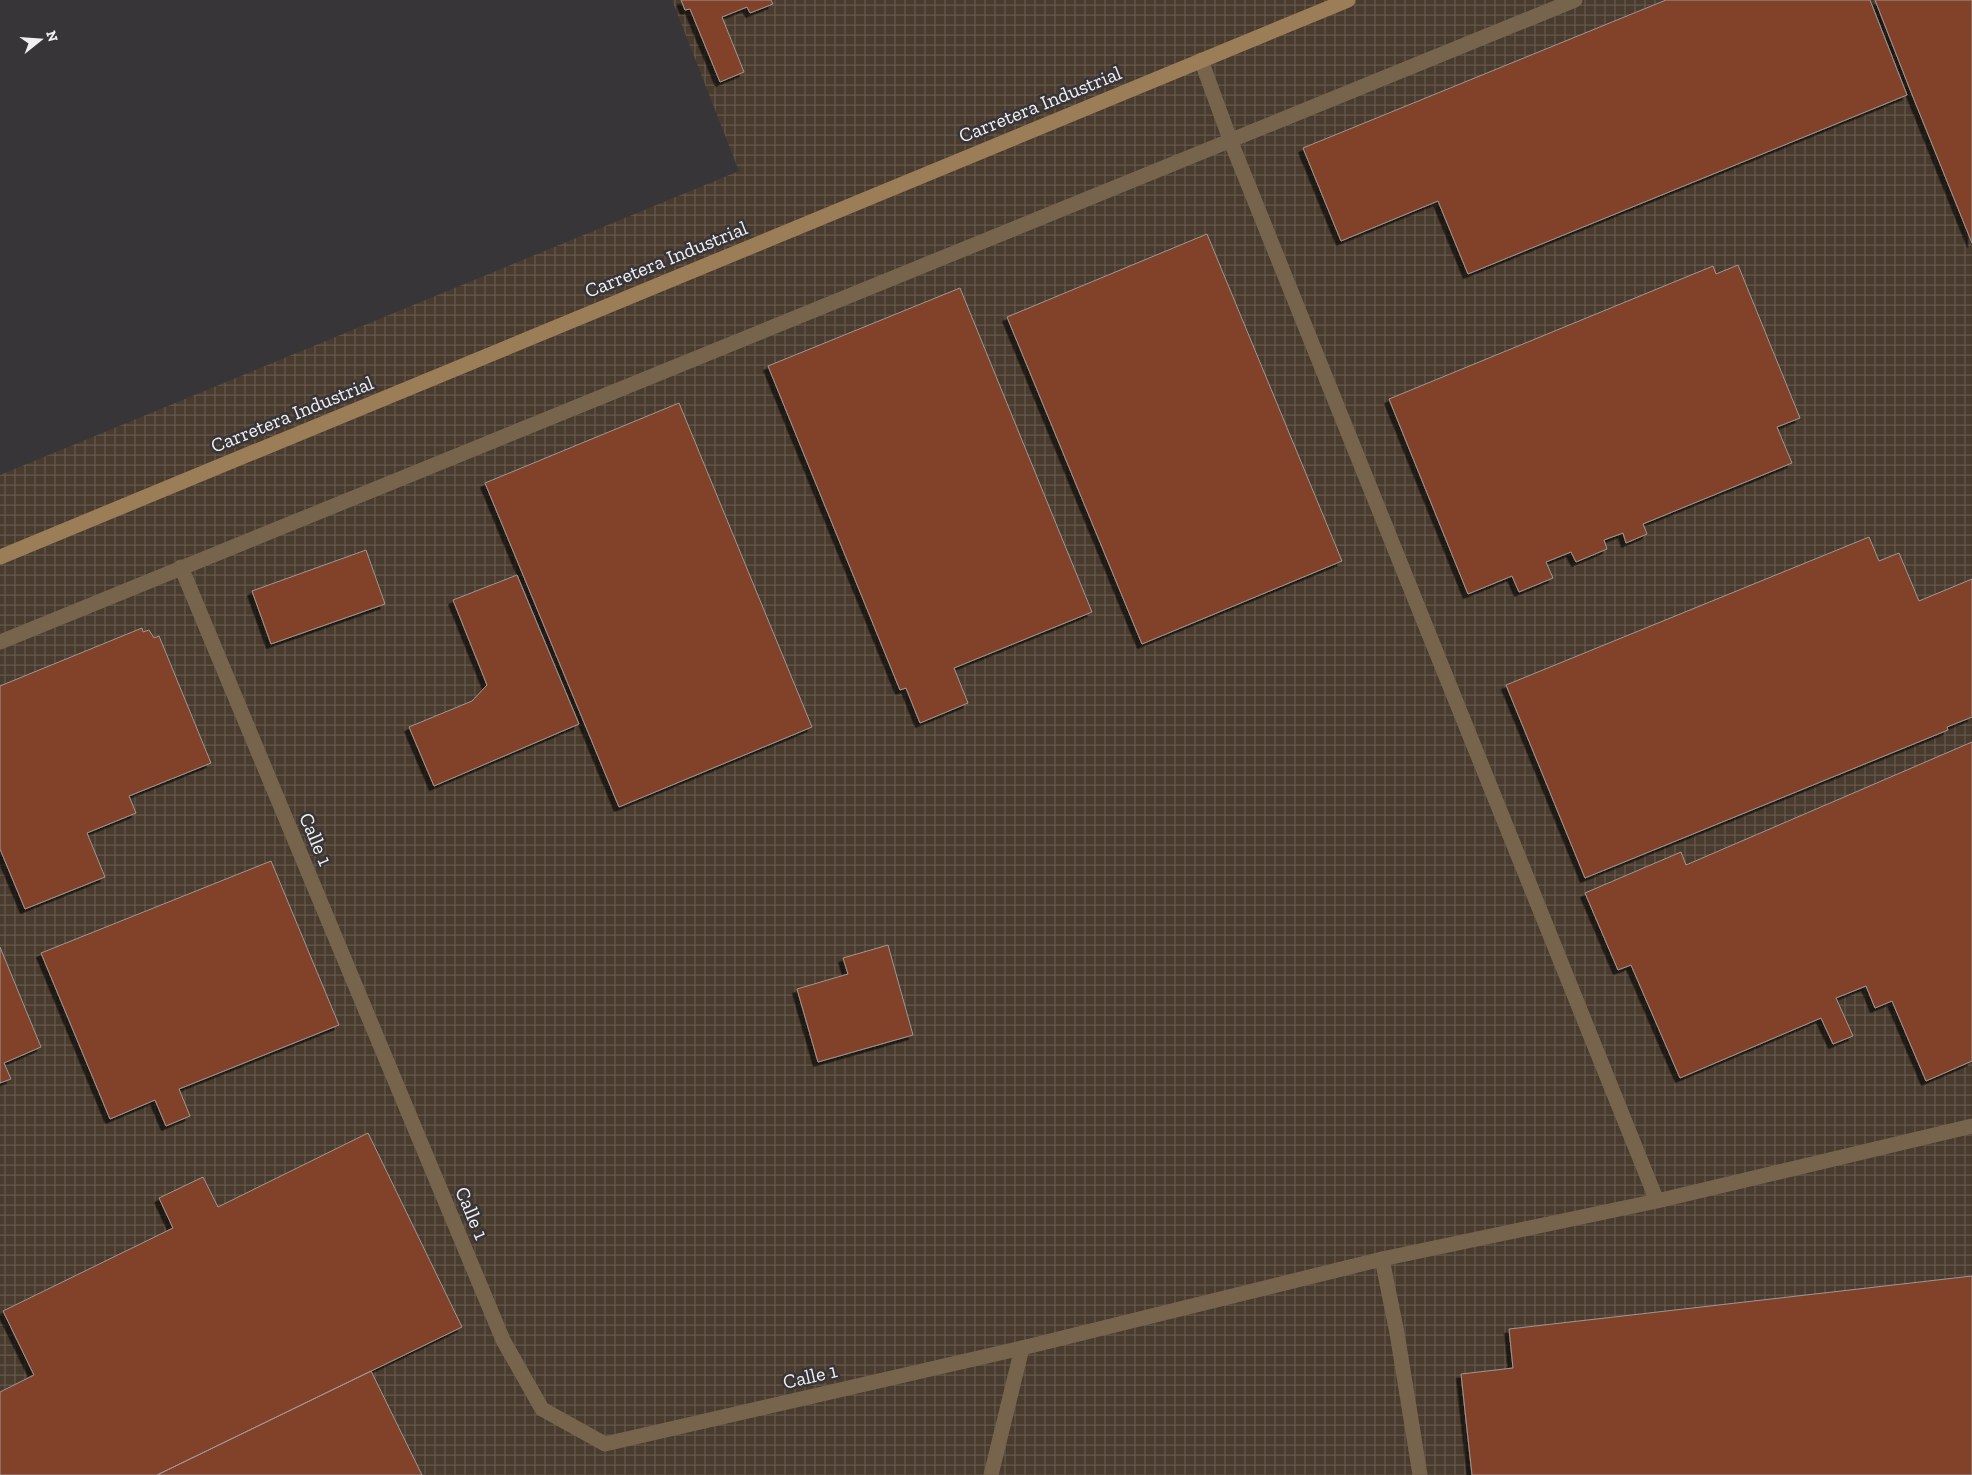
<svg xmlns="http://www.w3.org/2000/svg" width="1972" height="1475" viewBox="0 0 1972 1475" font-family="'Zilla Slab',serif">
  <defs>
    <pattern id="industrial-grid" width="8" height="8" patternUnits="userSpaceOnUse" patternTransform="scale(1.25)"><rect width="8" height="8" fill="#493b2d"/><path d="M0 4h8M4 0v8" fill="none" stroke="#64584c"/></pattern>
    <filter id="shadow"><feDropShadow dx="-4.5" dy="4.5" stdDeviation="0" flood-color="#0009"/></filter>
  </defs>
  <rect width="100%" height="100%" fill="#383539"/>
  <path fill="url(#industrial-grid)" d="M672 0H1972V1475H0V475L739 171Z"/>
  <path fill="#82422c" stroke="#9d9795" filter="url(#shadow)" d="M681 0H771L773 4 750 13 747 7 722 17 744 72 720 82 690 9 685 10Z
    M1666 0H1870L1907 95 1468 274 1438 201 1341 241 1303 148Z
    M1875 0H1972V243L1911 92Z
    M1207 234 1342 561 1142 644 1007 317Z
    M1738 265 1800 418 1777 427 1792 463 1643 524 1647 534 1626 543 1623 533 1604 540 1607 549 1576 562 1571 552 1546 562 1553 578 1519 592 1512 576 1468 594 1389 399 1713 266 1716 274Z
    M960 288 1092 612 954 668 968 703 920 723 906 688 900 690 768 366Z
    M679 403 812 727 619 807 485 483Z
    M1869 537 1879 561 1899 553 1919 601 1972 579V717L1947 727 1948 730 1585 878 1506 685Z
    M366 550 385 604 271 644 252 591Z
    M517 575 579 724 434 786 409 727 472 701 487 685 453 600Z
    M142 628 143 632 149 630 154 638 159 636 211 763 129 796 136 813 87 833 105 877 25 909 0 849V686Z
    M1972 742V1061L1926 1081 1892 1001 1875 1008 1866 986 1836 998 1853 1036 1833 1044 1821 1018 1680 1078 1631 965 1618 970 1585 893 1681 852 1686 865Z
    M271 861 339 1025 179 1089 190 1116 166 1126 155 1100 110 1119 41 953Z
    M888 945 913 1035 818 1062 797 989 848 974 843 958Z
    M0 947 41 1047 4 1063 11 1079 0 1083Z
    M368 1133 462 1327 157 1475H0V1392L34 1375 3 1311 173 1228 159 1198 203 1177 218 1207Z
    M1972 1276V1475H1472L1461 1374 1513 1368 1509 1329Z
    M371 1371 422 1475H157Z"/>
  <g fill="none" stroke-linecap="round" stroke-linejoin="round">
    <path stroke="#77644d" stroke-width="15" d="M1382 1259 1397 1333 1420 1475
      M991 1475 1022 1348"/>
    <path stroke="#77644d" stroke-width="15" d="M1201 60 1231 142 1657 1201
      M181 567 503 1340 542 1409 605 1444 1022 1348 1382 1259 1657 1201 1972 1126
      M0 642 1575 0"/>
    <path stroke="#9b7d57" stroke-width="15" d="M0 557 1348 0"/>
  </g>
  <g text-anchor="middle" stroke-width="5" stroke-linejoin="round" paint-order="stroke">
    <g font-size="20" fill="#f2eff2" stroke="#383539">
      <text transform="translate(1040 104) rotate(-22)" y="7">Carretera Industrial</text>
      <text transform="translate(666 259) rotate(-22)" y="7">Carretera Industrial</text>
      <text transform="translate(292 414) rotate(-22)" y="7">Carretera Industrial</text>
      <text transform="translate(316 839) rotate(67)" y="7">Calle 1</text>
      <text transform="translate(472 1213) rotate(67)" y="7">Calle 1</text>
      <text transform="translate(810 1376) rotate(-13)" y="7">Calle 1</text>
    </g>
  </g>
  <g transform="translate(40 40) rotate(73)" stroke="#383539" stroke-width="4" paint-order="stroke">
  <path d="M0-4L9 19L0 12L-9 19Z" fill="#f2eff2"/>
  <text y="-8" font-size="14" font-weight="bold" text-anchor="middle" fill="#f2eff2">N</text>
  </g>
</svg>
